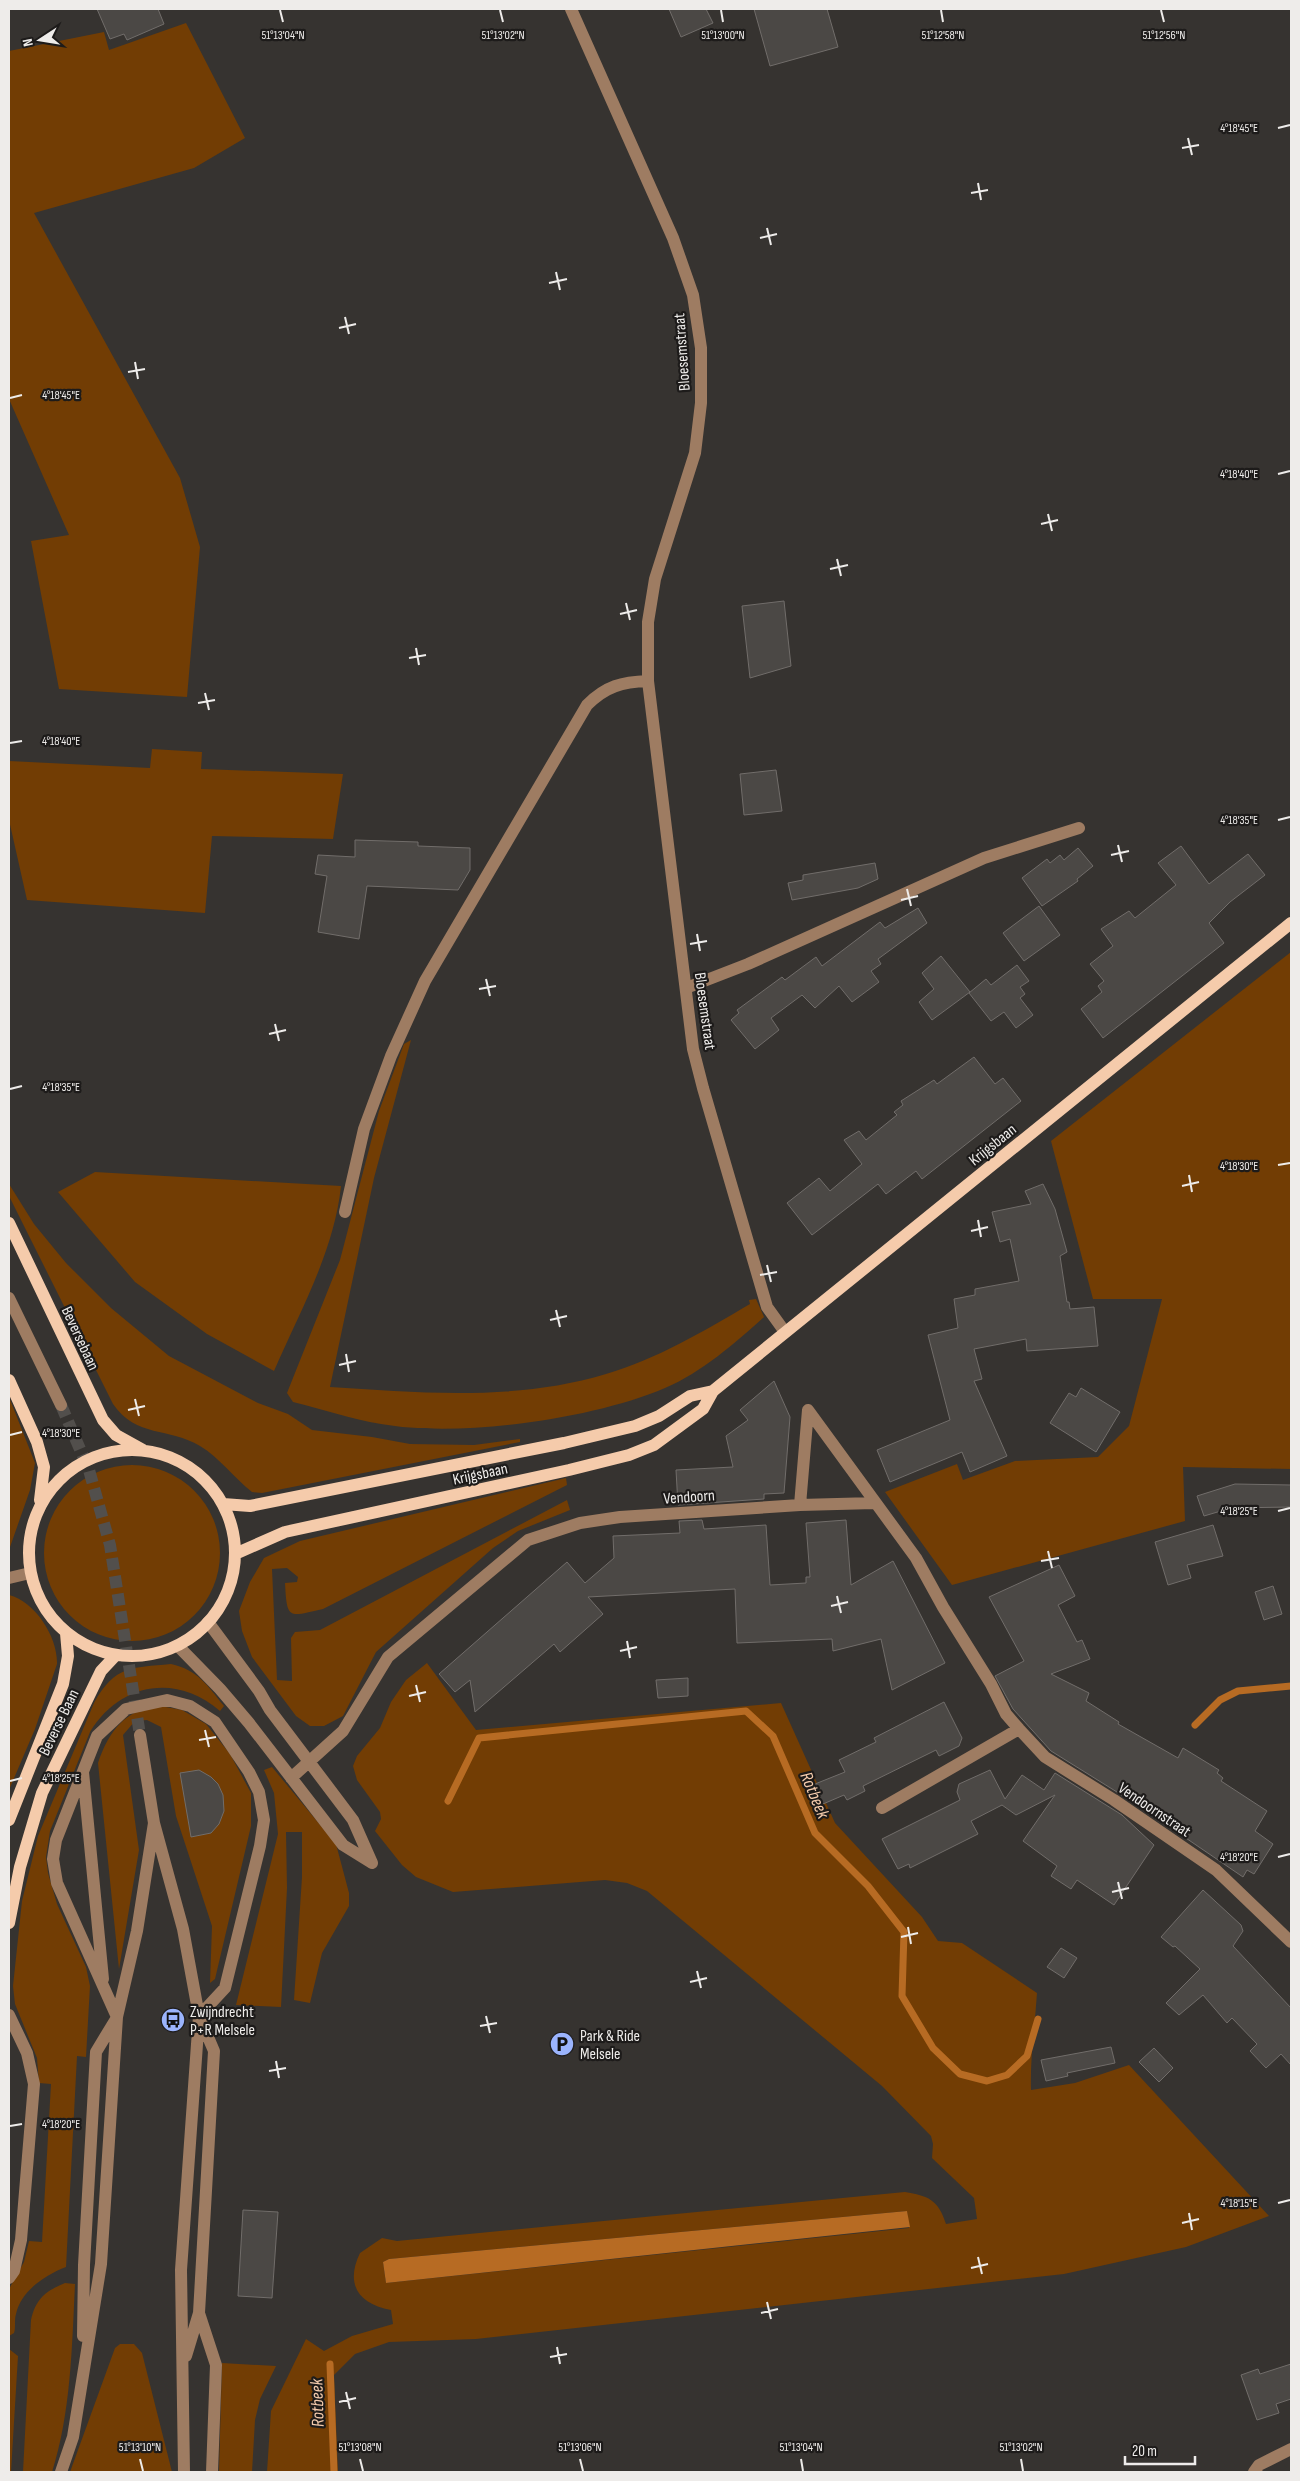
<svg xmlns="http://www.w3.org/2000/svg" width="1300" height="2481" viewBox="0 0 1300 2481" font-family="'Sofia Sans Condensed',sans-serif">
  <rect width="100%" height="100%" fill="#363330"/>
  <path fill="#723d04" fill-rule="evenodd" d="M186 23 245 138 194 168 34 213 180 478 200 547 187 697 59 689 31 541 69 535 9 399V51L104 32 109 50Z
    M152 749 202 752 201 769 343 774 333 839 212 836 205 913 27 900 9 820V761L150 768Z
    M1291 952V1469L1183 1467 1185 1521 952 1585 885 1492 957 1464 963 1480 1015 1461 1098 1457 1129 1426 1162 1299H1093L1051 1141Z
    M411 1040 374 1178 330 1387C422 1393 517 1401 606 1374 657 1359 704 1331 750 1304L749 1300 756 1299 764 1317C735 1343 701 1373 665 1388 593 1419 459 1438 381 1424 351 1419 322 1409 293 1402L287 1393 340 1260 379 1111 404 1044Z
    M95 1172 341 1186C334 1252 300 1311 274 1371L207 1334 135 1282 58 1192Z
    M9 1184 34 1224 66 1263 111 1308 169 1356 258 1403 288 1414 312 1430 372 1437 410 1444 474 1445 520 1439V1442L262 1493 252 1492C234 1478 220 1458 200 1446 169 1427 136 1438 113 1404L9 1196Z
    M9 1397 35 1463 30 1490 9 1550Z
    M44 1553a88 88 0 1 1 176 0a88 88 0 1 1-176 0Z
    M566 1478 567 1485 323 1609C288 1617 287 1620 285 1583L297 1582 298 1577 287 1568 272 1569 277 1680 292 1681 291 1638 295 1632 320 1630 567 1500 570 1510 518 1531 493 1548 376 1652 343 1716 324 1726H310L296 1716 252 1657 242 1631 239 1611 250 1582 264 1558 300 1541Z
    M9 1595C36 1602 58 1638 57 1664L35 1729 9 1790Z
    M427 1663 476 1730 781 1703 835 1823 922 1917 938 1941 962 1943 1037 1993C1035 2025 1030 2057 1031 2090L1075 2083 1129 2065 1269 2216 1186 2247 1064 2274 476 2339 389 2342 355 2354 334 2375 338 2472H267L271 2411 306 2339 324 2351 352 2336 393 2324 391 2310C358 2304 345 2284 360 2253L382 2238 397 2241 905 2192C928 2196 938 2199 946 2224L977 2219 974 2198 932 2158 933 2144 931 2136 882 2086 647 1891 627 1883 605 1880 453 1892 416 1877 402 1865 375 1831 381 1819 380 1812 357 1780 353 1766 357 1756 380 1728 391 1702 406 1680ZM907 2211 909 2228 386 2283 383 2262 389 2259Z
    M171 1664C198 1670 207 1685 224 1706L220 1711C176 1673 120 1683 90 1732L50 1831 46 1857 48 1873 57 1904 86 1967 90 1986 86 2057 77 2056 66 2267C45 2275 21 2291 16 2314 14 2321 16 2327 14 2333L9 2336V2289L24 2262 29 2241 42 2242 51 2084 39 2083 37 2058 15 2004 13 1986 22 1901 38 1836 94 1703C115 1665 131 1668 171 1664Z
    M160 1706 182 1710 206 1724 230 1754 251 1793V1826L215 1979 210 1983 212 1926 176 1816 161 1727 147 1720 135 1721 123 1735 139 1850 119 1969 98 1763C109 1731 125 1709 160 1706Z
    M272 1767 336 1844 349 1893V1906L322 1953 310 2003 294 2000 302 1877V1832H286L287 1888 281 2007 236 2005 278 1834 274 1793 264 1770Z
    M65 2283 75 2284C72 2346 71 2413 52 2472H23L31 2320C36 2298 46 2291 65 2283Z
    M120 2344H134L142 2353 172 2472H70L115 2348Z
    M9 2349 18 2356 11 2472H9Z
    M222 2363 276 2366 260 2399 255 2420 252 2472H219Z"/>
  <path fill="#b76b23" d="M907 2211 910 2227 386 2283 383 2262 389 2259Z"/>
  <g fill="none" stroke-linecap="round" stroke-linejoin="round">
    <path stroke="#b76b23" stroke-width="7" d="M1195 1725 1220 1700 1238 1691 1291 1686
      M448 1801 479 1738 746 1711 773 1736 815 1833 868 1886 904 1932 902 1996 933 2048 960 2074 987 2081 1007 2075 1027 2056 1038 2019
      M330 2364 334 2472"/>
  </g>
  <path fill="#4b4845" stroke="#716d6a" d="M97 9H158L164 24 127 40 124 34 110 39Z
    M669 9H706L713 23 681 37Z
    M754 9H827L838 47 770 66Z
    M784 601 791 666 750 678 742 606Z
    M776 770 782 811 744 815 740 774Z
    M355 840 418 842V846L470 848V870L458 890 367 886 359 939 318 932 327 876 315 874 318 855 355 857Z
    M1181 846 1209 884 1248 854 1265 875 1230 902 1209 923 1224 943 1103 1038 1081 1009 1102 992 1098 986 1104 981 1090 964 1113 946 1101 929 1129 911 1135 918 1176 885 1158 863Z
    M1078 848 1093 866 1077 879 1078 881 1042 906 1022 878 1047 859 1050 863 1060 855 1064 860Z
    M875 863 878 879 858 888 792 900 788 883 803 880V875Z
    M1039 906 1060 935 1024 961 1003 933Z
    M918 908 927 923 878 959 881 964 871 971 879 982 852 1002 839 986 815 1008 802 995 771 1018 779 1030 755 1049 731 1020 739 1013 737 1010 782 977 785 980 816 957 822 966 880 922 885 928Z
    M941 956 970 992 932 1020 919 1002 934 989 922 973Z
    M1017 965 1029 981 1020 987 1025 994 1020 998 1033 1015 1016 1028 1004 1012 991 1021 969 993 986 979 991 985Z
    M974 1057 995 1084 1003 1078 1021 1101 922 1179 916 1171 886 1194 878 1184 812 1235 787 1203 819 1178 830 1191 862 1164 844 1140 859 1131 866 1140 897 1115 894 1112 903 1105 901 1101 934 1080 937 1084Z
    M1043 1184 1055 1209 1067 1252 1060 1256 1067 1302H1069L1070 1309 1094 1307 1098 1346 1027 1351 1026 1339 974 1349 982 1379 974 1381 1007 1456 970 1472 962 1452 890 1482 877 1450 950 1420 928 1335 958 1328 954 1299 975 1295V1289L1019 1281 1010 1239 1000 1242 992 1212 1031 1204 1025 1191Z
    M774 1381 790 1417 784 1493 764 1494V1499L678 1505 676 1470 733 1467 726 1436 748 1420 740 1410Z
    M1081 1388 1120 1412 1096 1452 1050 1423 1069 1393 1076 1397Z
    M1235 1484 1291 1485V1507L1231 1508 1204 1516 1197 1496Z
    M702 1520 704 1529 766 1525 770 1585 806 1583V1577H810L806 1523 846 1520 851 1585 893 1561 945 1663 892 1690 881 1639 833 1651 832 1639 737 1643 735 1589 588 1597 603 1614 560 1652 554 1644 475 1712 470 1680 455 1692 439 1674 567 1562 585 1583 614 1558 613 1536 680 1533 679 1521Z
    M1213 1525 1223 1556 1187 1565 1191 1578 1168 1585 1155 1542Z
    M1059 1565 1075 1596 1058 1605 1077 1642 1082 1640 1090 1659 1051 1674 1089 1693 1086 1701 1119 1722 1118 1724 1178 1758 1183 1748 1219 1770 1217 1773 1223 1778 1221 1781 1267 1811 1255 1831 1273 1844 1254 1874 1247 1870 1243 1877 1133 1802 1051 1751 1013 1709 995 1676 1024 1661 989 1597Z
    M1273 1586 1282 1614 1264 1620 1255 1592Z
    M688 1678V1696L658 1698 656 1680Z
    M944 1702 962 1738 959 1746 939 1756 936 1750 863 1786 865 1791 847 1800 844 1795 823 1804 815 1784 845 1772 839 1760 876 1742 874 1738Z
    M199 1770 211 1777 218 1784 223 1795 224 1811 219 1824 211 1833 191 1837 180 1773Z
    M990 1770 1005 1799 1022 1775 1044 1790 1055 1773 1122 1815 1154 1845 1114 1905 1077 1880 1071 1889 1051 1876 1057 1866 1023 1841 1055 1795 1016 1815 1002 1805 971 1821 978 1834 910 1868 909 1864 898 1869 882 1839 960 1800 957 1792 959 1784Z
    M1203 1890 1241 1925 1243 1931 1233 1946 1291 2008V2065L1281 2054 1266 2068 1250 2051 1257 2044 1232 2018 1227 2023 1203 1995 1179 2015 1166 2003 1200 1969 1175 1946 1173 1947 1161 1937Z
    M1061 1948 1077 1958 1064 1978 1047 1967Z
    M1111 2047 1115 2063 1067 2073 1068 2076 1046 2081 1041 2060Z
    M1154 2048 1173 2068 1159 2082 1139 2062Z
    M243 2210 278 2212 272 2298 238 2296Z
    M1291 2364V2399L1276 2404 1279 2413 1257 2420 1241 2375 1258 2369 1260 2374Z"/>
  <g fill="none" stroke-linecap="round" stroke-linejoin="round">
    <path stroke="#524f4c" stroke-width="12" stroke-dasharray="12 6" stroke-linecap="butt" d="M61 1405 89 1470 110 1545 140 1735"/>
    <path stroke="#9e7c62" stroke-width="12" d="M571 9 673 238 693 295 701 348V403L695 453 655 579 648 622V681L693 1049 703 1088 767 1307 785 1332
      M686 988 748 964 984 858 1079 828
      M345 1212 364 1129 391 1056 425 981 587 705C606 686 622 682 648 681
      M9 1298 61 1405
      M808 1410 916 1558 943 1607 991 1684 1006 1714 1019 1729 1045 1757 1114 1800 1216 1870 1291 1942
      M800 1505 808 1410
      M9 1578 30 1573
      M208 1622 259 1691 270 1710 353 1820 372 1863
      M178 1646 220 1689 249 1723 343 1845 372 1863
      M140 1735 154 1823 183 1929 199 2016 214 2051 199 2313 186 2356
      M83 1772 103 1979
      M291 1778 343 1731 388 1657 528 1540 580 1523 620 1517 800 1505 874 1503
      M882 1808 1019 1729
      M9 2015 27 2053 34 2084 21 2240 14 2271 9 2278
      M117 2017 57 1883 53 1859 56 1840 97 1736 126 1709 167 1700 190 1706 215 1722 249 1772 259 1792 264 1820 260 1846 225 1988 199 2016 181 2270 184 2472
      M199 2313 216 2365 212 2472
      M83 2336 84 2265 96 2052 116 2019
      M61 2472 73 2437 101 2264 117 2017 137 1931 154 1823
      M1254 2472 1259 2465 1291 2449"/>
    <path stroke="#f5cbab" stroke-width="12" d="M9 1223 103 1420 116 1435 143 1450
      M9 1380 37 1442 44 1467 40 1500
      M29 1553a103 103 0 1 1 206 0a103 103 0 1 1-206 0Z
      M223 1504 250 1506 564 1443 635 1426 659 1416 690 1396 713 1391
      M235 1554 285 1532 569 1470 629 1455 654 1445 703 1409 713 1391 1291 923
      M9 1820 63 1684 68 1656 66 1633
      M9 1923 20 1867 42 1793 101 1671 116 1655"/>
  </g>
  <path fill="none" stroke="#eeecea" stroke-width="2" d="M280 10 283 22M500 10 503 22M721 10 723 22M941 10 943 22M1161 10 1164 22M1278 128 1290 125M1188 138 1192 155M1182 148 1199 145M978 183 981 200M971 193 988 190M767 228 771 245M760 238 777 234M556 272 560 290M549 283 567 279M345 317 349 334M339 328 356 324M135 362 138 379M128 372 145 369M10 398 22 395M1278 474 1290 471M1048 514 1052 531M1041 524 1058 520M837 559 841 576M830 569 848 565M626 603 630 620M620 614 637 610M416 648 419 665M409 658 426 655M205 693 209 710M198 703 215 700M10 743 22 741M1278 820 1290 817M1118 845 1122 862M1111 855 1129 851M907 889 911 906M901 900 918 896M697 934 700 951M690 944 707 941M486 979 490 996M479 989 496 986M275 1024 279 1041M269 1034 286 1030M10 1089 22 1086M1278 1165 1290 1163M1189 1175 1192 1192M1182 1186 1199 1182M978 1220 981 1237M971 1231 988 1227M767 1265 771 1282M760 1275 777 1272M556 1310 560 1327M550 1320 567 1316M346 1354 349 1372M339 1365 356 1361M135 1399 139 1416M128 1410 145 1406M10 1435 22 1432M1278 1511 1290 1508M1048 1551 1052 1568M1041 1561 1059 1558M837 1596 841 1613M831 1606 848 1602M627 1641 630 1658M620 1651 637 1647M416 1685 420 1702M409 1696 426 1692M205 1730 209 1747M199 1740 216 1737M10 1781 22 1778M1278 1857 1290 1854M1118 1882 1122 1899M1112 1892 1129 1888M908 1927 911 1944M901 1937 918 1933M697 1971 701 1988M690 1982 707 1978M486 2016 490 2033M480 2026 497 2023M276 2061 279 2078M269 2071 286 2068M10 2126 22 2124M1278 2203 1290 2200M1189 2213 1192 2230M1182 2223 1199 2219M978 2257 982 2274M971 2268 988 2264M767 2302 771 2319M761 2313 778 2309M557 2347 560 2364M550 2357 567 2354M346 2392 350 2409M339 2402 356 2398M140 2459 143 2471M360 2459 363 2471M580 2459 583 2471M801 2459 803 2471M1021 2459 1023 2471"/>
  <defs>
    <g id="bus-disc" transform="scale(1.25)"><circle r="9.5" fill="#9bb4fd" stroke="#1d1b1a"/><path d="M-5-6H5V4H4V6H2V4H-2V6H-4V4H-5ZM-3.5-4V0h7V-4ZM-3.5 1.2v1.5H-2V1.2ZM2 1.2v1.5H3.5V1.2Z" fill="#111"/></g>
    <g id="parking-disc" transform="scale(1.25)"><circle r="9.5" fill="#9bb4fd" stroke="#1d1b1a"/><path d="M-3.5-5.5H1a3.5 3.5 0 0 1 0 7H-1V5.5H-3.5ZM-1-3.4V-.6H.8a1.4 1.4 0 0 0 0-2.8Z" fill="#111"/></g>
  </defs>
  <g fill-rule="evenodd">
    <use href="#bus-disc" x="173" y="2020"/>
    <use href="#parking-disc" x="562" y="2044"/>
  </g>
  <g text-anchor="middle" stroke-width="4.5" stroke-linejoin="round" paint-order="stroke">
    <g font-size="16" fill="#eeecea" stroke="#1d1b1a">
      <text transform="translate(681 352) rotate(-94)" y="6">Bloesemstraat</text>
      <text transform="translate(706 1011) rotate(82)" y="6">Bloesemstraat</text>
      <text transform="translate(992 1144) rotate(-39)" y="6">Krijgsbaan</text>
      <text transform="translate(81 1338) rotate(65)" y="6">Beversebaan</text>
      <text transform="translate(480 1473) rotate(-12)" y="6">Krijgsbaan</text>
      <text transform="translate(689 1496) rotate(-4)" y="6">Vendoorn</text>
      <text transform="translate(58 1722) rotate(-64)" y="6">Beverse Baan</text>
      <text transform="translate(1155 1809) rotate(34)" y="6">Vendoornstraat</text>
    </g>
    <g font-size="16" fill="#eeecea" stroke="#1d1b1a" text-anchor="start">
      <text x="190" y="2017">Zwijndrecht<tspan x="190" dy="18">P+R Melsele</tspan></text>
      <text x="580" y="2041">Park &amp; Ride<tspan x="580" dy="18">Melsele</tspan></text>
    </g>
    <g font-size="18" font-style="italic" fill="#f4cbac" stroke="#1d1b1a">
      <text transform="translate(815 1795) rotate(67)" y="6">Rotbeek</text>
      <text transform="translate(317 2403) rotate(-92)" y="6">Rotbeek</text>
    </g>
  </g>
  <g font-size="12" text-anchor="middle" fill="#eeecea" stroke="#1d1b1a" stroke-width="4.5" stroke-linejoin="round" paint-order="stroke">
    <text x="283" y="39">51°13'04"N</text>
    <text x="503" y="39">51°13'02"N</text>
    <text x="723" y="39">51°13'00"N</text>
    <text x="943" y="39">51°12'58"N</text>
    <text x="1164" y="39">51°12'56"N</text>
    <text x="1239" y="132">4°18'45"E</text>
    <text x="61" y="399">4°18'45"E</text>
    <text x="1239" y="478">4°18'40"E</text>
    <text x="61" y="745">4°18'40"E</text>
    <text x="1239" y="824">4°18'35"E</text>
    <text x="61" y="1091">4°18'35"E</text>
    <text x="1239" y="1170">4°18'30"E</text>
    <text x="61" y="1437">4°18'30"E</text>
    <text x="1239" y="1515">4°18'25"E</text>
    <text x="61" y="1782">4°18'25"E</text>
    <text x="1239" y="1861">4°18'20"E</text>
    <text x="61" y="2128">4°18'20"E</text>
    <text x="1239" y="2207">4°18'15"E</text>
    <text x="140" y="2451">51°13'10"N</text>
    <text x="360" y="2451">51°13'08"N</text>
    <text x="580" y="2451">51°13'06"N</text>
    <text x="801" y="2451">51°13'04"N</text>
    <text x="1021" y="2451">51°13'02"N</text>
  </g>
  <rect width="1300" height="2481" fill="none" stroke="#eeecea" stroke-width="20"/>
  <g transform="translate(40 40) rotate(258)" stroke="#1d1b1a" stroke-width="4" paint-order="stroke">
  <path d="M0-4L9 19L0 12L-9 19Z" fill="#eeecea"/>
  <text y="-8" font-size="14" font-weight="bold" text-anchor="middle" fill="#eeecea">N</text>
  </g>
  <path d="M1125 2456v8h70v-8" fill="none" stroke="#eeecea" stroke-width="2.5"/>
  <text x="1132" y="2456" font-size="15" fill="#eeecea" stroke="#1d1b1a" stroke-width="4" paint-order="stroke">20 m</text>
</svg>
